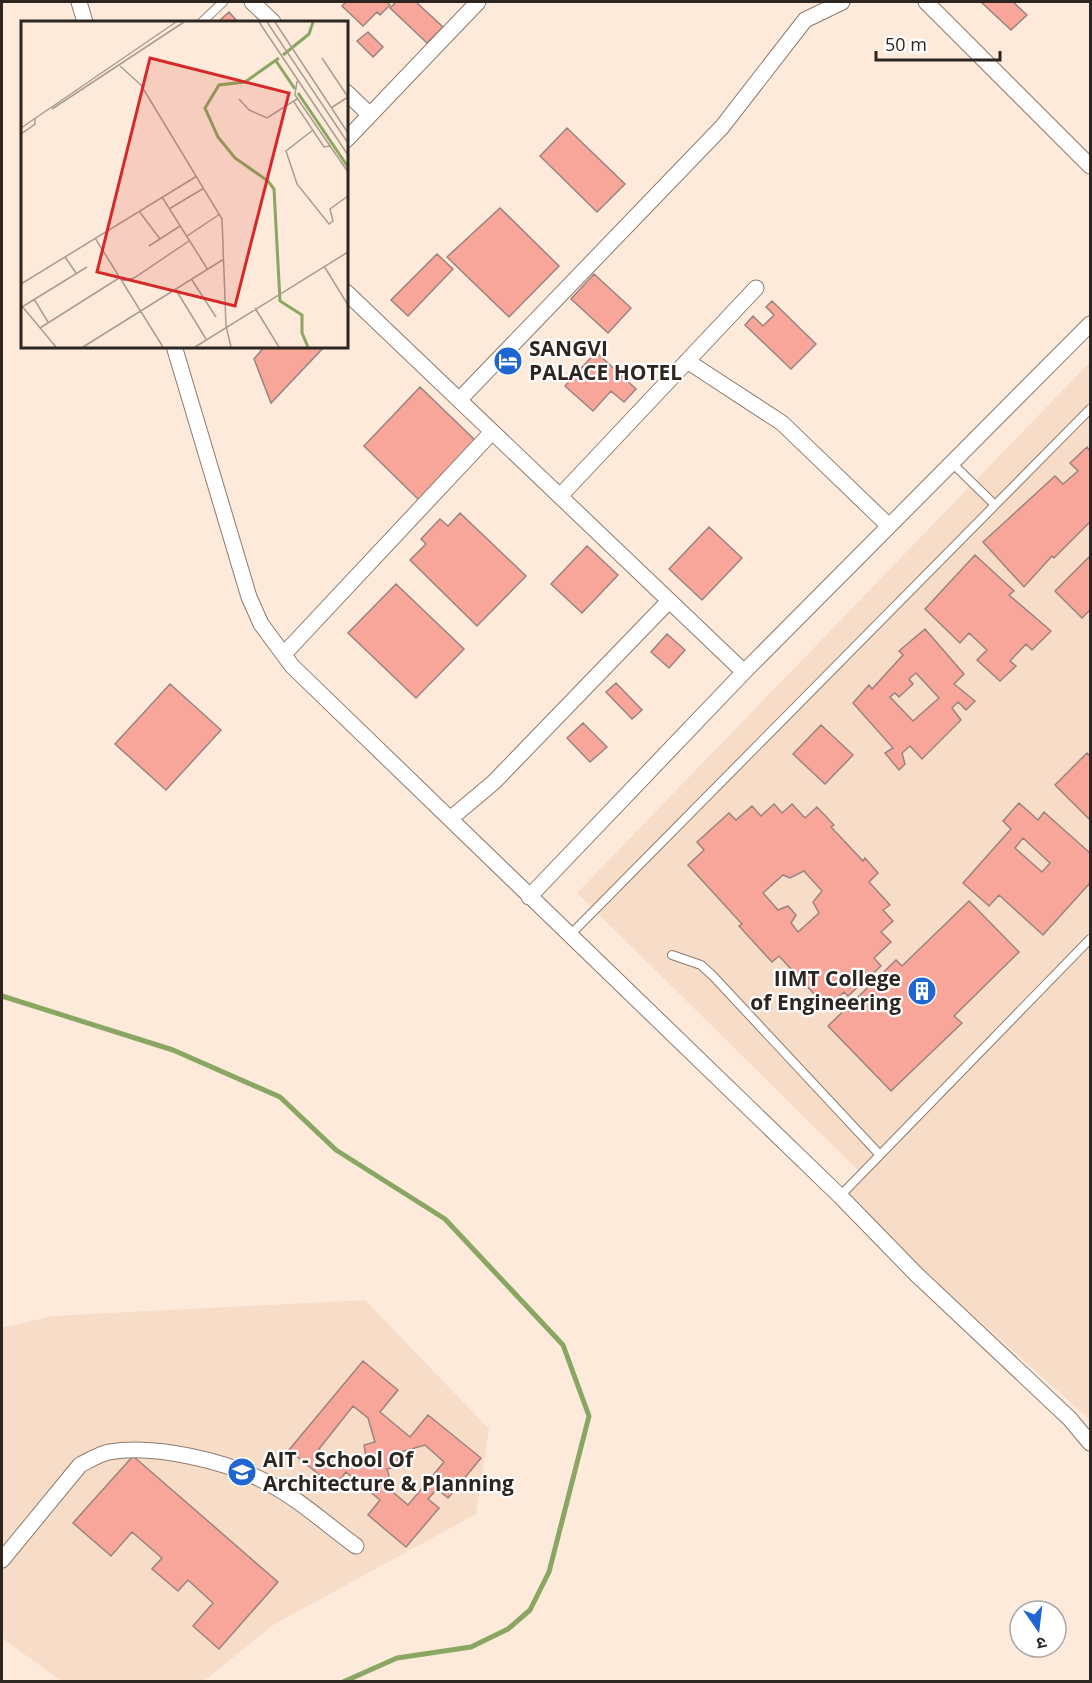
<svg xmlns="http://www.w3.org/2000/svg" width="1092" height="1683" viewBox="0 0 1092 1683" font-family="'Open Sans','Noto Sans Devanagari',sans-serif">
  <rect width="100%" height="100%" fill="#fdeada"/>
  <path fill="#f7ddc8" d="M1090 362V1420L840 1196 862 1174 577 893Z
    M365 1300 489 1429 476 1514 273 1625 204 1681H61L2 1638V1328L52 1316Z"/>
  <g fill="none" stroke-linecap="round" stroke-linejoin="round">
    <path stroke="#89a762" stroke-width="5" d="M2 996 173 1050 280 1097 336 1150 445 1219 563 1345 589 1416 549 1572 530 1610 508 1629 471 1647 397 1658 343 1682"/>
  </g>
  <path fill="#f8a699" stroke="#9b837f" stroke-width="1.5" fill-rule="evenodd" d="M346 2H387L390 5 380 15 377 12 363 26 342 6Z
    M396 2H416L443 27 427 43 390 8Z
    M981 2H1013L1027 15 1011 30Z
    M229 12 238 22H218Z
    M368 32 383 47 373 57 357 41Z
    M567 128 625 184 597 212 540 156Z
    M500 208 559 266 509 317 447 257Z
    M437 254 453 269 408 316 391 300Z
    M594 274 631 308 608 333 571 299Z
    M772 301 816 344 791 369 745 325 753 316 763 326 774 315 766 307Z
    M265 346H325L271 403 254 359Z
    M596 352 636 389 624 402 611 391 593 411 565 386Z
    M420 387 476 441 419 500 364 446Z
    M1087 447 1090 451V522L1054 558 1052 556 1024 587 983 542 1055 476 1063 484 1078 471 1070 463Z
    M460 513 526 576 477 626 410 560 426 544 421 539 440 519 448 526Z
    M709 527 742 558 702 600 669 569Z
    M587 546 618 575 582 613 551 584Z
    M975 555 1014 591 1009 595 1051 631 1032 650 1026 644 1010 661 1016 666 1000 681 977 660 987 650 969 633 960 643 925 609Z
    M1090 556V610L1082 618 1055 591Z
    M396 584 464 649 416 698 348 633Z
    M925 629 964 674 954 684 975 701 966 710 958 702 952 708 961 720 922 759 910 746 902 753 905 764 899 770 885 753 893 748 853 703 869 685 872 689 903 655 899 651ZM916 673 939 698 913 721 890 697 895 693 899 697 913 684 909 679Z
    M667 634 685 650 669 668 651 652Z
    M616 683 642 710 632 719 606 692Z
    M170 684 221 730 166 790 115 744Z
    M583 723 607 747 590 762 567 738Z
    M821 725 853 755 825 784 793 754Z
    M1087 753 1090 756V820L1055 785Z
    M1019 803 1038 820 1044 812 1090 853V883L1043 935 999 895 989 906 963 883 1011 829 1003 821ZM1023 838 1050 863 1042 872 1015 848Z
    M774 804 782 813 792 804 805 818 817 807 834 825 831 827 863 861 865 858 878 873 869 882 890 905 883 910 893 921 881 932 891 942 874 958 881 966 848 996 844 992 827 1008 779 956 772 962 739 926 742 924 688 865 704 850 697 842 729 813 736 820 752 806 761 816ZM804 871 822 891 813 902 819 913 798 932 791 923 796 915 788 906 778 910 763 893 783 875 790 878Z
    M969 901 1019 952 954 1016 962 1023 891 1091 828 1026 896 960 902 966Z
    M363 1361 398 1390 380 1412 410 1437 428 1415 481 1458 448 1498 437 1489 428 1499 439 1508 406 1547 368 1515 380 1500 346 1472 334 1487 289 1450ZM353 1406 368 1418 375 1442 364 1445 366 1457 337 1466 319 1449ZM425 1445 444 1462 408 1505 394 1493 387 1469 399 1466 397 1453Z
    M133 1456 278 1582 219 1649 193 1626 213 1603 188 1580 178 1591 152 1569 162 1558 132 1532 111 1556 73 1523Z"/>
  <g fill="none" stroke-linecap="round" stroke-linejoin="round">
    <g stroke="#8c7b6d" stroke-width="10">
      <path id="service" d="M202 22 223 2
        M952 463 995 505
        M569 936 1090 409
        M672 955 701 965 713 976 880 1155
        M840 1196 1090 939"/>
    </g>
    <g stroke="#8c7b6d" stroke-width="17">
      <path id="minor" d="M79 2 85 22
        M252 2 273 22
        M926 2 1090 166
        M346 92 370 115
        M346 140 478 2
        M346 292 744 672
        M174 346 249 597 261 624 292 666 840 1196 916 1274 1070 1419 1090 1443
        M687 361 782 423 889 526
        M460 399 722 127 805 20 842 2
        M561 495 756 288
        M284 654 492 432
        M450 819 494 782 669 601
        M529 897 744 672 1090 324
        M2 1560 80 1465C90 1460 99 1454 109 1452 154 1444 226 1461 266 1482 298 1498 327 1525 356 1546"/>
    </g>
    <use href="#service" stroke="#fff" stroke-width="8"/>
    <use href="#minor" stroke="#fff" stroke-width="15"/>
  </g>
  <defs>
    <g id="hotel-disc" transform="scale(1.5)"><circle r="9.5" fill="#1f66d1" stroke="#fff"/><path d="M-6-4.5h1.5V1H6V5H4.5V3h-9V5H-6ZM-4 0a1.8 1.8 0 1 1 3.6 0ZM.5 0V-2.5h3Q6-2.5 6 0Z" fill="#fff"/></g>
    <g id="building-disc" transform="scale(1.5)"><circle r="9.5" fill="#1f66d1" stroke="#fff"/><path d="M-4-6H4V6H1V3H-1V6H-4ZM-2.5-4.3h1.7v1.8h-1.7ZM.8-4.3h1.7v1.8H.8ZM-2.5-1h1.7V.8h-1.7ZM.8-1h1.7V.8H.8Z" fill="#fff"/></g>
    <g id="university-disc" transform="scale(1.5)"><circle r="9.5" fill="#1f66d1" stroke="#fff"/><path d="M0-5L7-2L0 1L-7-2ZM-4 1L0 2.5L4 1V4Q0 6-4 4Z" fill="#fff"/></g>
  </defs>
  <g fill-rule="evenodd">
    <use href="#hotel-disc" x="508" y="361"/>
    <use href="#building-disc" x="922" y="991"/>
    <use href="#university-disc" x="242" y="1472"/>
  </g>
  <g text-anchor="middle" stroke-width="4.5" stroke-linejoin="round" paint-order="stroke">
    <g font-size="21" font-weight="bold" fill="#2d2620" stroke="#fff" text-anchor="start">
      <text x="529" y="356">SANGVI<tspan x="529" dy="24">PALACE HOTEL</tspan></text>
      <text x="901" y="986" text-anchor="end">IIMT College<tspan x="901" dy="24">of Engineering</tspan></text>
      <text x="263" y="1467">AIT - School Of<tspan x="263" dy="24">Architecture &amp; Planning</tspan></text>
    </g>
  </g>
  <g transform="translate(21 21)">
    <rect width="327" height="327" fill="#fdeada"/>
    <path fill="none" stroke="#89a762" stroke-width="3" d="M262 34 288 13 292 1M258 37 224 61 198 64 184 87 197 116 214 137 247 160 253 168 259 280 281 294V312L287 326M255 40 274 68M277 72 327 146"/>
    <path fill="none" stroke="#aa9c90" stroke-width="1.5" d="M238 1 327 134M246 1 327 122M254 1 327 112M301 37 327 76M99 45 120 64 201 198 205 305 210 326M276 60 274 74 327 151M218 78 228 89 246 97 276 78M273 81 303 126 309 125M310 87 327 76M31 88 163 1M0 107 155 1M292 109 265 130 276 163 308 203 312 200 309 188 327 175M0 113 14 103V97M141 176 187 249M148 188 183 167M118 190 139 218M166 215 199 193M74 217 142 326M128 225 159 205M44 236 55 252M303 245 327 284M171 259 195 296M100 260 113 257 168 220M0 263 176 155M155 269 185 318M13 278 27 301M0 284 35 326M1 286 66 246M234 287 258 326M19 307 98 257M62 326 203 238M174 326 327 231"/>
    <path fill="#d62828" fill-opacity="0.15" stroke="#d62828" stroke-width="3" d="M129 37 268 72 214 285 76 251Z"/>
    <rect width="327" height="327" fill="none" stroke="#2d2620" stroke-width="3"/>
  </g>
  <rect width="1092" height="1683" fill="none" stroke="#2d2620" stroke-width="6"/>
  <g transform="translate(1038 1629) rotate(166)"><circle r="28" fill="#ffffff" stroke="#aba8a6" stroke-width="1.5"/>
  <path d="M0-4.5L10 22L0 15L-10 22Z" fill="#1f66d1"/>
  <text y="-9" font-size="16" font-weight="bold" text-anchor="middle" fill="#2d2620">उ</text>
  </g>
  <path d="M876 51v9h124v-9" fill="none" stroke="#2d2620" stroke-width="3"/>
  <text x="885" y="51" font-size="18" fill="#2d2620" stroke="#ffffff" stroke-width="4.5" paint-order="stroke">50 m</text>
</svg>
